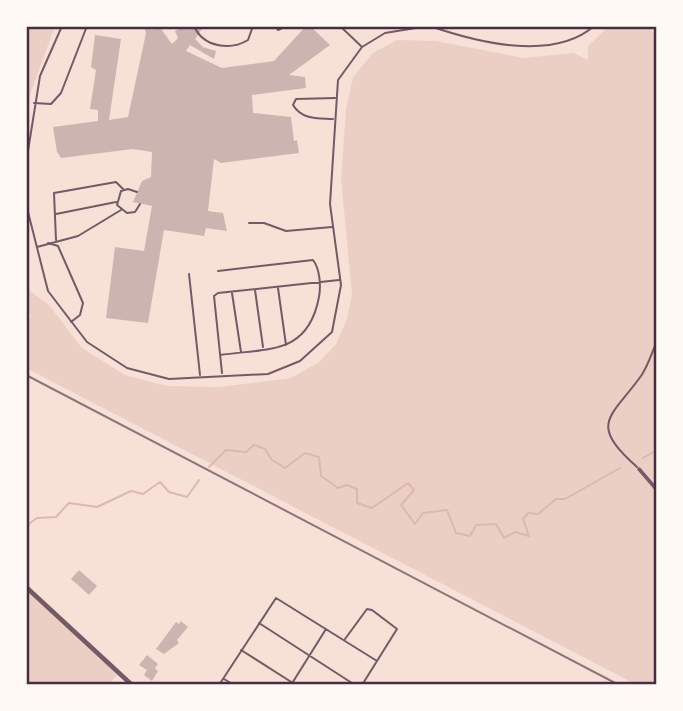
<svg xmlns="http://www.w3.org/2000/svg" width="683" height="711" viewBox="0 0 683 711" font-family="'Public Sans',sans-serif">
  <rect width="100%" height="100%" fill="#f7e1d7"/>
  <path fill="#ebcfc5" d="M26 26H55L26 106Z
    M609 26H650L657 42V685H637L26 368V323L31 316 26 309V288L49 305 82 348 125 375 167 386 219 387 291 378 319 362 336 344 347 319 352 294 341 179 346 109 353 77 373 53 397 40 436 41 524 58 573 53 588 60V46Z
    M26 590 118 674 108 685H26Z"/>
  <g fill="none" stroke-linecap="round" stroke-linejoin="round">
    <path stroke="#dcb8b0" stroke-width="2" d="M643 458 657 450
      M209 467 226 450 246 452 254 445 265 449 272 460 285 468 305 453 319 457 321 476 338 488 347 485 357 489V503L372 508 408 483 414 490 401 505 415 524 423 513 447 510 456 533 470 536 476 525 496 524 504 538 515 532 529 536 523 519 528 513 538 514 556 499H565L620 468
      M26 526 37 518 56 517 69 503 97 507 131 491 143 494 160 482 169 492 187 497 199 480"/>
  </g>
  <path fill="#ccb4b1" d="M144 26 152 30 159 26 172 44 178 38 175 31 183 26H204L195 39 203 47 216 51 214 59 190 45 186 51 222 68 274 61 306 26H310L330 45 289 75 305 77 306 88 252 95 253 113 291 117 294 141 297 140 299 153 221 163 214 159 208 211 223 213 227 231 206 228 204 236 164 230 148 323 106 318 115 247 144 251 152 206 133 202 142 181 151 177 152 152 133 149 61 158 57 152 53 127 98 121V110L90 109 96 70 91 67 95 35 121 39 109 120 128 117 146 33Z
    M79 570 97 586 89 595 71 579Z
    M181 621 188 627 177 640 179 643 164 654 156 649 176 622 179 624Z
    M147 655 158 664 155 668 158 671 152 681 144 675 147 670 139 665Z"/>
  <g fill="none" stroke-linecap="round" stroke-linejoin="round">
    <path stroke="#755966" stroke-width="2" d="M62 26 40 76 27 157 28 212 48 291 87 342 127 368 169 379 268 374 300 361 332 332 341 285 330 204 338 80 362 47 385 33 428 26
      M194 26C203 47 230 51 248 40L253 26
      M275 26 278 30 286 26
      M340 26 361 46
      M430 26C476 42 553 62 594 26
      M34 103 51 104 61 93 87 26
      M333 119C318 118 302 120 293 105L296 99 335 98
      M137 192 128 189 121 191 117 205 127 213 135 212 140 204
      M56 214 116 202
      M249 223H264L286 231 332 227
      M56 240 54 193 116 182 124 190
      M48 243 58 246 83 303 80 315 71 322
      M37 247 78 236 121 210
      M218 271 313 260C320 269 321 286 319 297 308 355 269 348 220 355
      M189 274 200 375
      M278 288 286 345
      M255 290 263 347
      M232 293 241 352
      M222 373 214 296 218 293 339 280
      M637 467C588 423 610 419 641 376 648 366 652 352 657 341
      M259 623 355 685
      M345 639 367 609 372 610 397 629 362 685
      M241 650 296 685
      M224 679 234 685
      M219 685 276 598 377 661
      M291 685 326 629"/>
    <path stroke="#755966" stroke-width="3.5" d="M639 469 657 490"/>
    <path stroke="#755966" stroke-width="4.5" d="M26 587 132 685"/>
    <path stroke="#8f747c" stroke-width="2" d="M26 375 619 685"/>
  </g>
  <rect width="683" height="711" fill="none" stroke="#fffaf5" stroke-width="56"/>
  <rect x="28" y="28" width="627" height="655" fill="none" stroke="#4a2c40" stroke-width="2.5"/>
</svg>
